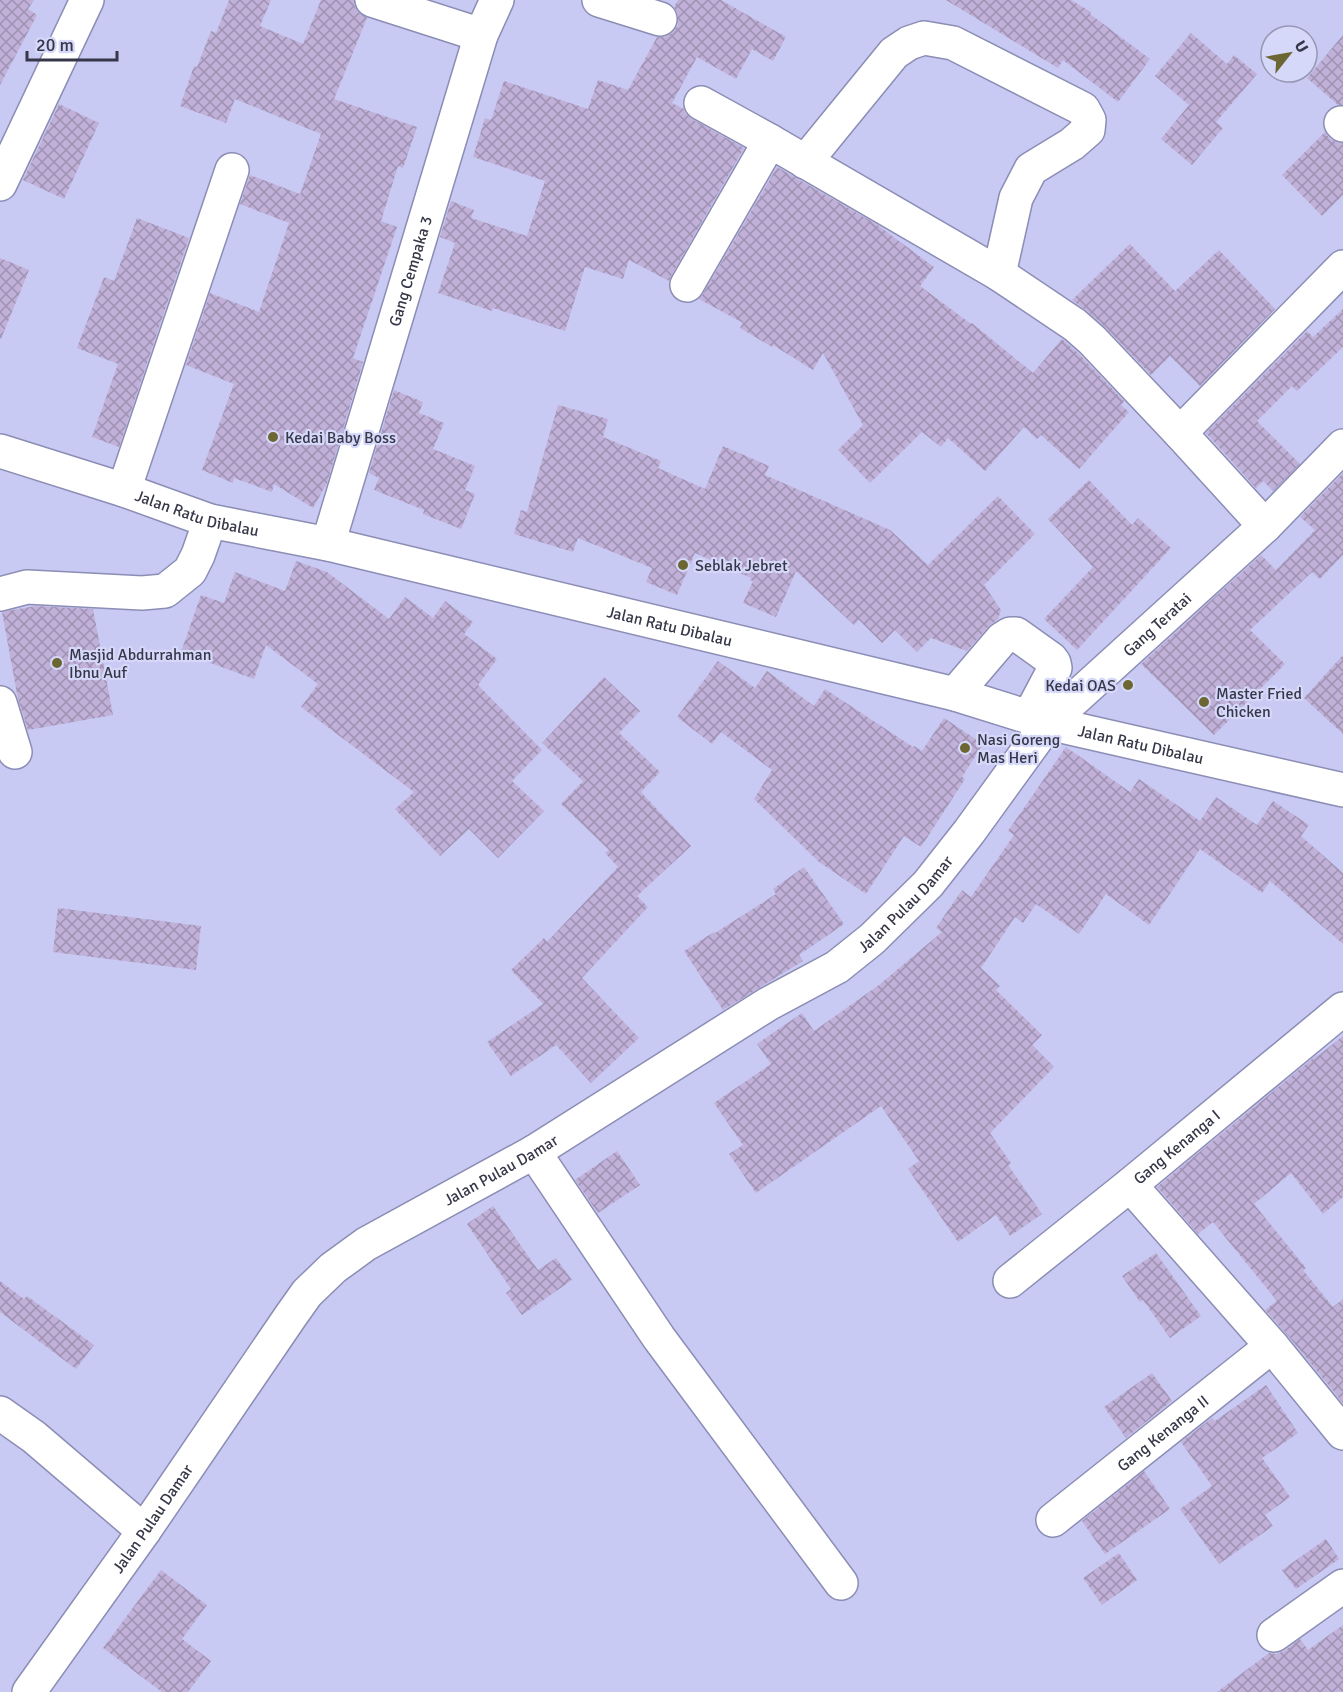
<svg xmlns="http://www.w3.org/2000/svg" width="1343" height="1692" viewBox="0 0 1343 1692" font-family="Signika,sans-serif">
  <defs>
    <pattern id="building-cross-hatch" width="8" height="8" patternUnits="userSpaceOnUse" patternTransform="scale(1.5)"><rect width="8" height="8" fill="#c1b1d9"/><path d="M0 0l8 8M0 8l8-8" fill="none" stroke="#9e91b2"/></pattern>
  </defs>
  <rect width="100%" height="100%" fill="#c8caf4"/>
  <path fill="url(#building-cross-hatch)" d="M0 0H34L28 9 37 15 0 85Z
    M229 0H271L260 26 303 44 321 0H354V5L358 12 367 18 334 99 417 127 403 168 398 166 381 221 397 227 353 358 363 362 327 483 313 508 274 484 272 492 234 478 233 483 202 470 234 384 186 365 210 293 259 312 289 223 240 204 250 175 300 194 321 134 235 99 226 123 180 106 194 66 197 67 211 31 216 33Z
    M678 0H721L786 37 773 61 752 49 736 79 697 57 672 103 684 109 685 113 692 119 744 148 671 276 669 281 629 260 623 279 585 267 565 331 493 308 492 311 438 293 455 243 440 237 451 201 474 210 471 218 527 236 545 181 473 157 485 118 491 120 504 81 588 109 598 80 628 90 657 37H665L672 33 678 25V15L674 7Z
    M946 0H1071L1091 12 1090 14 1150 59 1118 102 1063 60 1058 68Z
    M1191 33 1227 64 1234 55 1257 74 1216 122 1223 128 1192 165 1161 139 1189 105 1155 76Z
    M1343 35V105H1338L1307 78Z
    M59 104 99 123 64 199 23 180Z
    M1325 132 1330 139 1338 143H1343V195L1322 216 1282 175Z
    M777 167 876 224 934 267 920 286 971 324 972 323 1033 373 1062 339 1079 354 1124 401 1121 405 1129 412 1079 469 1041 435 1037 439 1024 427 985 471 948 438 941 447 922 432 870 483 838 450 863 425 823 353 813 370 773 345 772 347 740 328 743 323 699 299 703 294Z
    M137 218 189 238 119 447 92 437 118 364 77 348 104 277 114 281Z
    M1130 244 1175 291 1219 250 1275 309 1200 386 1170 356 1151 375 1104 326 1087 311 1072 300Z
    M0 258 29 270 1 339H0Z
    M1343 309V347L1297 391 1292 386 1257 421 1300 464 1273 491 1263 481 1256 488 1206 433 1307 331 1313 337Z
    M394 390 423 402 419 413 444 423 433 449 475 466 465 490 475 494 461 529 423 514 424 510 374 490 379 478 369 473Z
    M558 405 608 419 603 437 661 461 658 468 705 489 723 446 769 466 765 475 890 530 928 565 998 496 1035 534 984 585 1001 610 998 619 988 627 967 651 931 638 917 652 895 630 882 643 859 620 854 625 796 571 776 617 743 603 753 581 750 580 751 578 695 553 677 595 646 582 652 568 578 538 573 552 514 534 521 510 527 512Z
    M1343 473V555L1320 579 1312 572 1250 630 1285 664 1214 735 1141 664 1261 555 1276 570 1315 530 1300 517Z
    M1089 480 1132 525 1138 518 1171 548 1077 650 1044 619 1093 567 1048 519Z
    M296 561 327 572 389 619 405 597 433 618 445 601 473 622 464 634 497 659 478 685 542 750 512 781 544 811 498 858 469 829 440 856 395 809 414 792 301 707 318 684 266 645 254 679 181 652 201 595 224 603 235 572 285 591Z
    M35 606 93 609 113 715 28 730 18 699 2 612Z
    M1343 655V734L1304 698Z
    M718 661 755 688 767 671 814 706 825 689 913 747 914 746 922 751 944 718 983 744 962 777 965 779 921 847 904 836 866 894 819 862 754 799 772 770 721 732 712 744 677 717Z
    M604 677 640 711 619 733 660 772 641 792 691 846 637 896 648 907 582 978 639 1038 591 1083 556 1045 511 1076 487 1042 543 1004 511 970 544 938 547 942 618 867 605 853 609 850 561 804 583 781 542 743Z
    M1066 747 1130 792 1139 779 1200 821 1216 797 1257 825 1273 801 1309 825 1301 836 1343 873V944L1270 881 1262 893 1200 849 1149 925 1106 894 1079 934 1036 904 1023 923 1015 917 981 968 1000 986 996 990 1042 1035 1032 1045 1054 1067 990 1133 1011 1163 1008 1165 1042 1214 1010 1236 996 1215 958 1242 908 1169 919 1161 881 1106 756 1193 729 1154 743 1145 714 1103 771 1064 757 1044 802 1013 814 1031 879 985 942 932 936 928 962 890 971 897 1014 835 1008 831Z
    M804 867 844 924 799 955 803 961 723 1010 684 951 714 932 715 933 776 894 773 889Z
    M58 908 201 926 196 970 53 952Z
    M1343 1036V1197L1323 1214 1291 1173 1254 1204 1306 1268 1303 1270 1333 1307 1343 1299V1403L1290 1338 1265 1310 1277 1301 1213 1222 1198 1234 1157 1187 1317 1055 1318 1056Z
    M617 1151 640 1185 598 1213 575 1180Z
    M493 1206 538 1270 556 1258 572 1280 522 1315 506 1293 511 1289 467 1224Z
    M1156 1253 1201 1316 1170 1338 1143 1300 1140 1302 1122 1276Z
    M0 1281 24 1299 27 1296 94 1345 76 1369 0 1312Z
    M1152 1373 1172 1401 1126 1438 1104 1407Z
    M1266 1385 1298 1433 1262 1458 1290 1497 1265 1515 1273 1526 1219 1564 1180 1509 1212 1486 1181 1442 1212 1418 1215 1421Z
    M1144 1471 1170 1509 1105 1554 1082 1521Z
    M1326 1539 1339 1559 1296 1589 1282 1570Z
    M1119 1553 1137 1580 1102 1605 1083 1578Z
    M161 1570 207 1605 182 1639 211 1661 188 1692H162L103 1648Z
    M1343 1625V1692H1217L1269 1653 1276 1654 1284 1651 1300 1639 1308 1650Z"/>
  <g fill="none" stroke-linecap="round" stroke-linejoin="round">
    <g stroke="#8b8db4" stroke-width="36">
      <g id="minor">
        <path d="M372 0 481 35"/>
        <path d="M599 0 660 19"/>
        <path d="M701 103 770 141 999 274 1075 325 1092 340 1180 433 1265 526"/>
        <path d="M1341 123 1343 125"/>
        <path d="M805 162 894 53 909 43 924 38 953 43 1083 109 1089 120 1088 130 1072 144 1031 169 1016 198 999 274"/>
        <path d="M0 184 87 0"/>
        <path d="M687 285 770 141"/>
        <path d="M1180 433 1343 267"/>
        <path d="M124 490 232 170"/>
        <path id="s1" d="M328 544 481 35 497 0"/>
        <path d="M0 594 27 587 142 593 165 591 190 571 198 555 210 521"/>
        <path d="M955 694 1002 639 1010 634H1016L1051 659 1054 663 1055 668 1029 717"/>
        <path d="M0 703 15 752"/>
        <path d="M534 1152 659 1338 841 1583"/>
        <path d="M1130 1185 1272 1346 1343 1433"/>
        <path id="s2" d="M1010 1281 1130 1185 1343 1009"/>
        <path d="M0 1413 34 1437 144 1531"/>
        <path id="s3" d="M1053 1520 1272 1346"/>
        <path d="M1274 1635 1343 1586"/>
        <path id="s4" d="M29 1692 144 1531 290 1317 307 1293 333 1268 366 1244 534 1152 768 1004 837 967 872 939 928 884 969 832 1048 723 1265 526 1343 446"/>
      </g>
    </g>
    <g stroke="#8b8db4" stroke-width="36">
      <g id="major">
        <path id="s5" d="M0 451 124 490 210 521 328 544 955 694 1048 723 1343 790"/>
      </g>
    </g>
    <use href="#minor" stroke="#fff" stroke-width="33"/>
    <use href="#major" stroke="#fff" stroke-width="33"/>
  </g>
  <g fill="#6c6633" stroke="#d6d8fa" stroke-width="2">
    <circle cx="273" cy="437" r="6"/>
    <circle cx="683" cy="565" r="6"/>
    <circle cx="57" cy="663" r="6"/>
    <circle cx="1128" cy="685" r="6"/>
    <circle cx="1204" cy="702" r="6"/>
    <circle cx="965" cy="748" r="6"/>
  </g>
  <g text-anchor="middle" stroke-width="4.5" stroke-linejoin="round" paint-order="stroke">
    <g font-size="16" fill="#363748" stroke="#d6d8fa">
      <text dy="6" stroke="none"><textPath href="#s1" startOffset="285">Gang Cempaka 3</textPath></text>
      <text dy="6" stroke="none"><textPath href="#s5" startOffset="207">Jalan Ratu Dibalau</textPath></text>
      <text dy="6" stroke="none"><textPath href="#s4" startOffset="1581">Gang Teratai</textPath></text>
      <text dy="6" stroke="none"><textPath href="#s5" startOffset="693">Jalan Ratu Dibalau</textPath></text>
      <text dy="6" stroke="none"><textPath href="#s5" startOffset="1179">Jalan Ratu Dibalau</textPath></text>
      <text dy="6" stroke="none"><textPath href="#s4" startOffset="1203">Jalan Pulau Damar</textPath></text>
      <text dy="6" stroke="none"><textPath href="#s2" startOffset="214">Gang Kenanga I</textPath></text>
      <text dy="6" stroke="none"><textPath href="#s4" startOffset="717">Jalan Pulau Damar</textPath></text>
      <text dy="6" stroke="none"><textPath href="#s3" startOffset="140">Gang Kenanga II</textPath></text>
      <text dy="6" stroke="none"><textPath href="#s4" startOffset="213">Jalan Pulau Damar</textPath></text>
    </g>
    <g font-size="16" fill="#363748" stroke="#d6d8fa" text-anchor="start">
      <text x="285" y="443">Kedai Baby Boss</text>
      <text x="695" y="571">Seblak Jebret</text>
      <text x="69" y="660">Masjid Abdurrahman<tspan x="69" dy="18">Ibnu Auf</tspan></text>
      <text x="1116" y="691" text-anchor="end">Kedai OAS</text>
      <text x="1216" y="699">Master Fried<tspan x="1216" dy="18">Chicken</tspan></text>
      <text x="977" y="745">Nasi Goreng<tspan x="977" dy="18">Mas Heri</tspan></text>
    </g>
  </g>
  <g transform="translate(1289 54) rotate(59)"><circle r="28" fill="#d6d8fa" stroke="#9698b3" stroke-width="1.5"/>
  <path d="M0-4.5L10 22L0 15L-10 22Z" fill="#6c6633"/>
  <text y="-9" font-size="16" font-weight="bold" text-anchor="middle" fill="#363748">U</text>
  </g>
  <path d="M27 51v9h90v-9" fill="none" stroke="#363748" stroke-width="3"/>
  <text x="36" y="51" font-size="18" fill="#363748" stroke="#d6d8fa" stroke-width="4.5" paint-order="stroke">20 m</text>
</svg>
